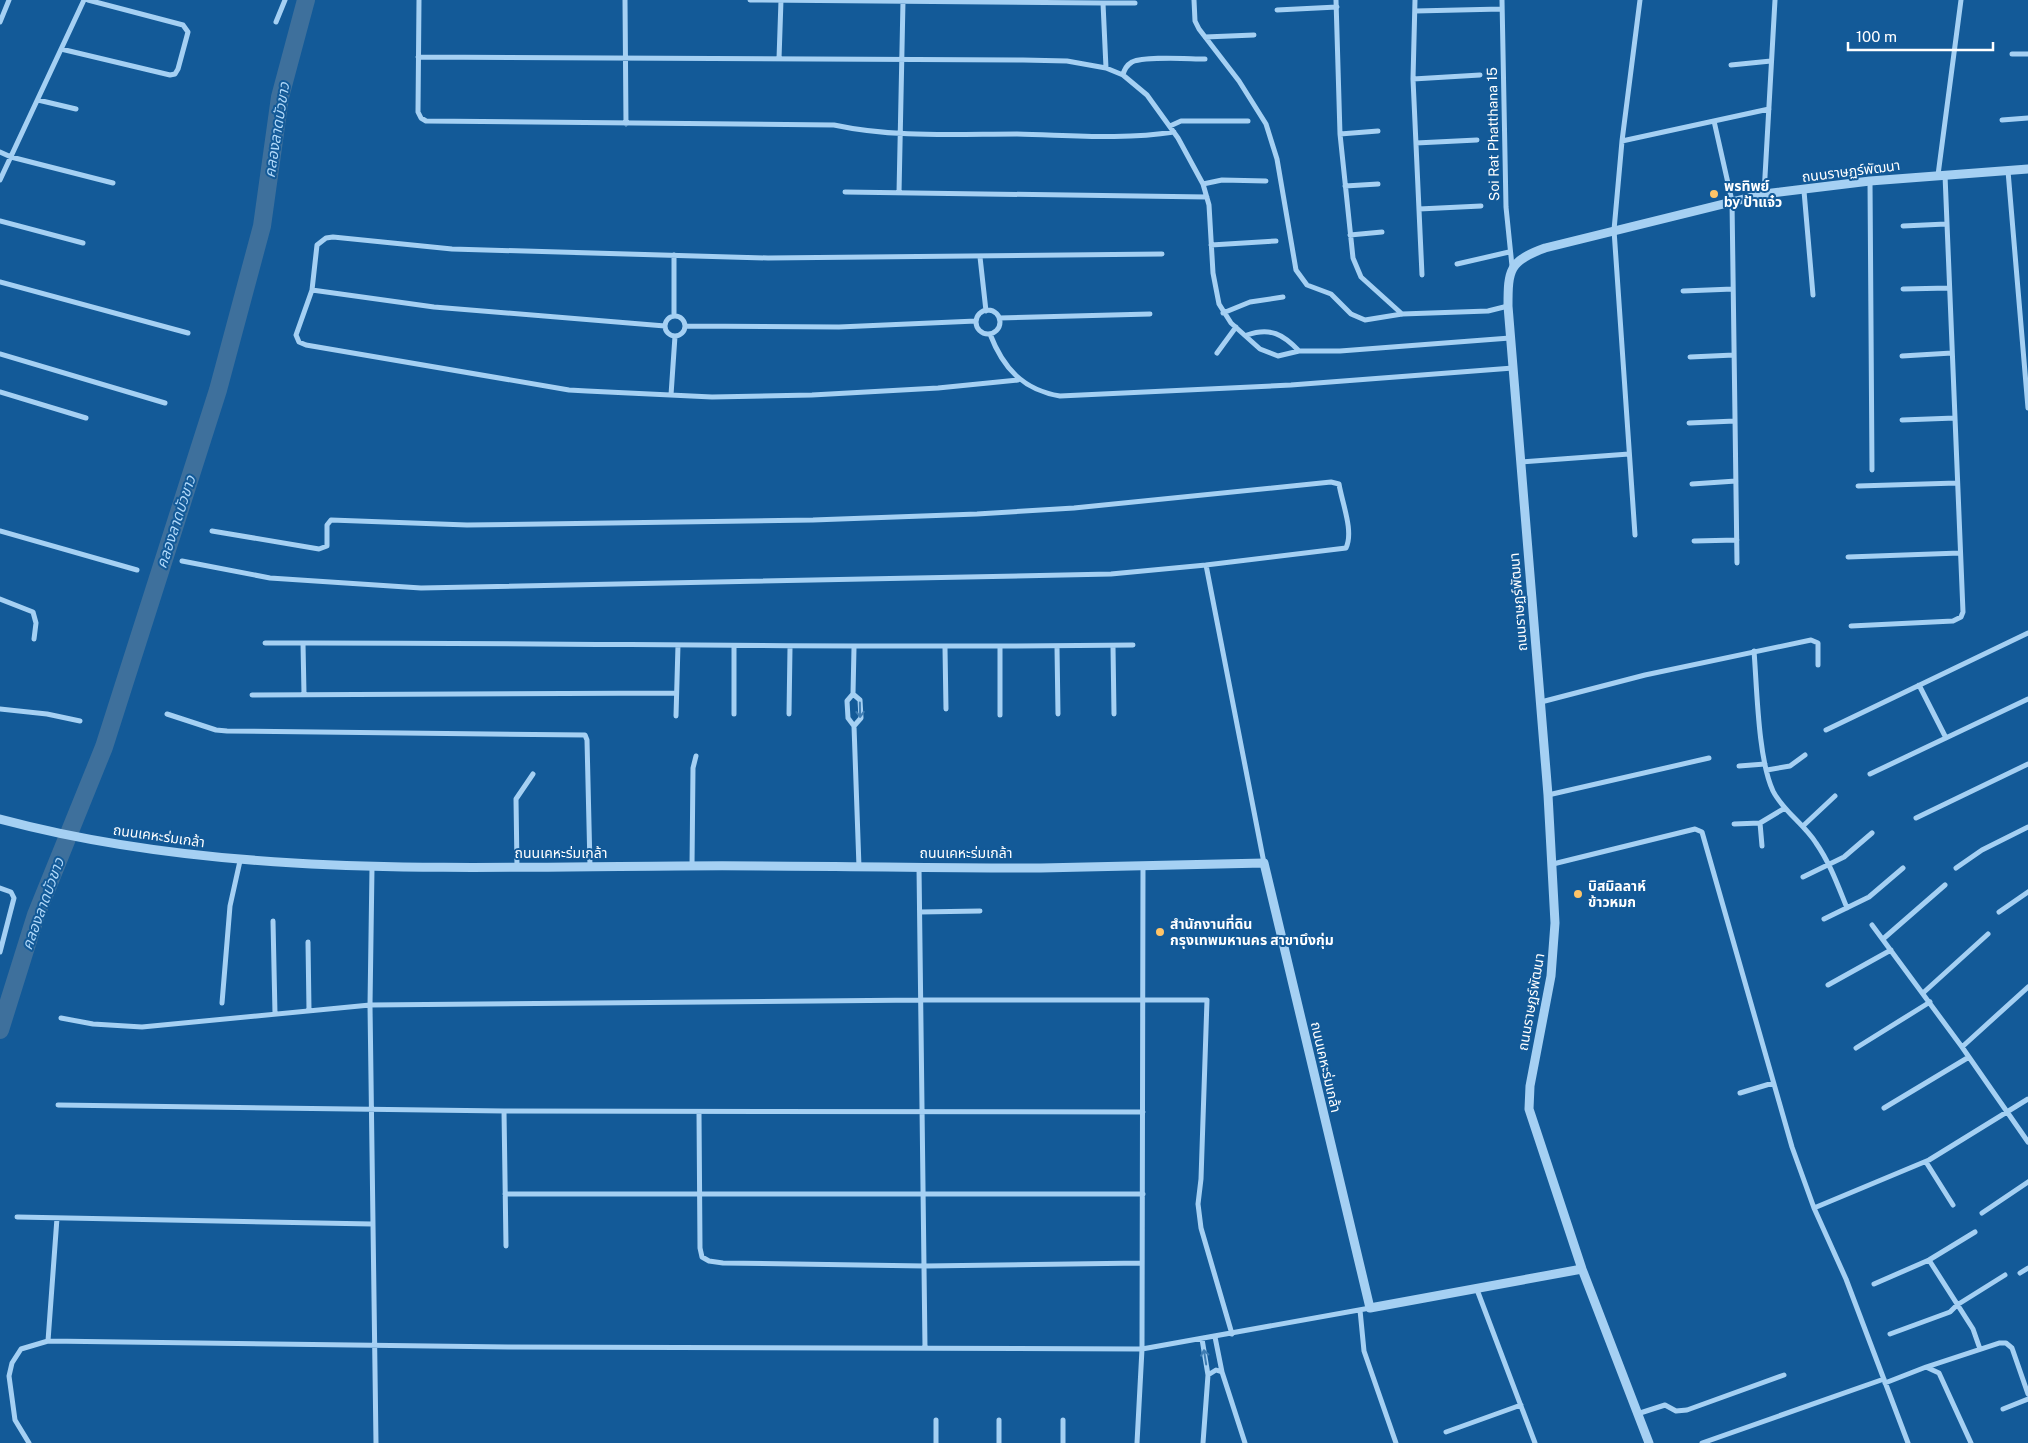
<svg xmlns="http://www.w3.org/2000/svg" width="2028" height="1443" viewBox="0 0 2028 1443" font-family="'Public Sans','Noto Sans Thai',sans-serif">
  <rect width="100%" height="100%" fill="#135a98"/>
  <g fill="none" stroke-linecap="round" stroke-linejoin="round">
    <path stroke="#3e709c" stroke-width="18" d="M0 1030 36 915 104 747 218 390 262 226 280 97 306 0"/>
    <path stroke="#a5d0f3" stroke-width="5" d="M419 0 418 112 421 118 426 121 834 125C894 138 957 134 1017 134 1069 135 1123 140 1174 132
      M625 0 626 124
      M750 0 1103 3 1106 68
      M1194 0 1195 21 1199 29 1239 81 1266 124 1277 159 1296 270 1307 285 1331 294 1351 314 1365 320 1402 314 1488 311 1508 306
      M1336 0 1340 134 1353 258 1361 277 1402 314
      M1415 0 1413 79 1422 275
      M1502 0 1506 207 1512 266
      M1103 3H1135
      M1277 10 1337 7
      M1415 11 1502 9
      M0 22 9 0
      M276 22 285 0
      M1205 37 1254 35
      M61 49 170 75 175 74 178 69 188 32 183 25 88 0
      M2012 54H2028
      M418 57 1023 60 1067 61 1106 68 1123 75 1147 95 1178 138 1203 184 1209 205 1213 273 1219 304 1231 323 1260 349 1278 356 1299 351H1340L1510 338
      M779 59 781 0
      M1731 65 1771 61
      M1123 75C1124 70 1127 65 1132 62 1146 56 1188 59 1205 59
      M1413 79 1480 75
      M38 100 76 109
      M2002 120 2028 118
      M1714 121 1732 201 1737 563
      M1170 126 1181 121H1248
      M1340 134 1378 131
      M1622 141 1769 109
      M1416 143 1477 140
      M0 152 11 157 113 183
      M2008 171 2028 408
      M1938 175 1961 0
      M0 180 84 0
      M1870 181 1872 470
      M1203 184 1222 180 1266 181
      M1345 186 1378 184
      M1804 191 1813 295
      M845 192 1207 197
      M899 193 903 1
      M1764 194 1775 0
      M1419 209 1481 206
      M0 221 83 243
      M1903 226 1946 224
      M1350 235 1382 232
      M1211 245 1276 241
      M674 255V316
      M980 257 986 311
      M1457 264 1509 252
      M0 282 188 333
      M1903 289 1949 288
      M312 290 434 307 665 326
      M1683 291 1733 289
      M976 322a12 12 0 1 1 24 0a12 12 0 1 1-24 0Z
      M1223 313 1250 302 1283 297
      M665 326a10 10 0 1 1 20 0a10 10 0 1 1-20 0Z
      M999 318 1150 314
      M685 326 839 327 976 321
      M990 334C1003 368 1023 390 1060 396L1291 385 1513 368
      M1247 335C1270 327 1283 334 1299 351
      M1217 353 1236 327
      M0 354 165 403
      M1902 356 1952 353
      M1690 357 1734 355
      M1018 380 938 388 812 395 712 397 587 391 569 390 306 345 299 342 296 335 312 290 317 245 326 238 333 237 452 249 768 258 1162 254
      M0 392 86 418
      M671 395 675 336
      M1902 420 1955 418
      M1689 423 1735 421
      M1521 462 1629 454
      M1692 484 1736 481
      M1858 486 1957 483
      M0 531 137 570
      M212 531 319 549 327 546V525L331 520 467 525 813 520 977 514 1074 508 1331 482 1339 484C1342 503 1354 531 1346 548L1206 565
      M1635 535 1614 230 1622 141 1640 0
      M1694 541 1737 540
      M1848 557 1960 553
      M182 561 270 578 421 588 1111 574 1206 565 1264 863
      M0 599 33 612 36 623 34 639
      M1851 626 1953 621 1961 617 1963 612 1945 175
      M265 643C554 642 843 649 1133 645
      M303 643 304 694
      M1113 646 1114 714
      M734 647V714
      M1057 647 1058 714
      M854 648 853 694 847 701 848 718 854 726 859 867
      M945 648 946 709
      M1754 651C1757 688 1758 759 1773 791 1783 811 1804 824 1816 843 1830 863 1838 886 1847 908
      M1919 685 1946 738
      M853 694 860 700 861 718 854 726
      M252 695 676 693
      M1541 702 1645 675 1811 640 1818 643V665
      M0 709 47 714 80 721
      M167 714 216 730 227 731 585 735 587 740 590 866
      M789 714 790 648
      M1000 715V648
      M676 716 678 645
      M1826 730 2028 633
      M1739 766 1765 764
      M1767 770 1790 766 1805 755
      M1870 774 2028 699
      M1548 795 1709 758
      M1916 818 2028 764
      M1734 824 1760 823
      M1803 826 1835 796
      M1762 846 1760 823 1785 808
      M1553 864 1695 829 1702 832 1792 1147 1814 1208 1846 1279 1908 1443
      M692 866 693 768 696 756
      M517 867 516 799 533 774
      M919 867 925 1347
      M372 868 370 1005 376 1443
      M1956 868 1982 850 2028 827
      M1803 877 1844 857 1872 833
      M0 888 11 892 14 898 0 952
      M920 912 980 911
      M1999 912 2028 892
      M1824 919 1869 897 1903 868
      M273 921 275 1014
      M1872 925 1962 1047 2028 1142
      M1883 939 1945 885
      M308 942 309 1010
      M1828 985 1891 950
      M1923 993 1988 934
      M222 1003 230 906 240 861
      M61 1018 93 1024 142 1027 370 1005 922 1000H1207L1201 1179 1198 1204 1201 1228 1232 1334
      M1962 1047 2028 987
      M1856 1048 1930 1002
      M1740 1093 1773 1083
      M58 1105 504 1111 1143 1112
      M1884 1108 1969 1057
      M504 1111 506 1246
      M699 1112 700 1248 702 1257 709 1261 723 1263 925 1266 1142 1263
      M1926 1162 1953 1205
      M505 1194H1143
      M1814 1208 1929 1160 2028 1099
      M1982 1213 2028 1182
      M17 1217 372 1224
      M1929 1260 1973 1329 1980 1349
      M2020 1273 2028 1268
      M1874 1284 1929 1260 1975 1232
      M1476 1287 1535 1443
      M1360 1310 1364 1351 1396 1443
      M1890 1334 1950 1312 1957 1305 2005 1275
      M1215 1337 1222 1372
      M1202 1339 1208 1375
      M48 1341 57 1218
      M1926 1367 1999 1343H2006L2012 1348 2028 1394
      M1885 1383 1926 1367 1939 1373 1971 1443
      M2003 1409 2028 1399
      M1637 1414 1665 1405 1676 1411 1687 1410 1784 1375
      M936 1420V1443
      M999 1420V1443
      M1446 1432 1521 1405
      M29 1443 15 1420 9 1376 12 1363 21 1349 48 1341 508 1347 1142 1349 1370 1308
      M1063 1443V1420
      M1137 1443 1142 1349 1143 866
      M1203 1443 1208 1375 1216 1370 1222 1372 1245 1443
      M1702 1443 1884 1379"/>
    <path stroke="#a5d0f3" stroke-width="9" d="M0 819C221 878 451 867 678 866 799 865 920 868 1041 868 1115 867 1189 865 1264 863L1370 1308 1582 1269
      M1649 1443 1582 1269 1529 1109 1530 1086 1551 976 1555 923 1548 795 1508 306C1508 270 1509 261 1545 248L1764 194 1870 181 2028 169"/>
  </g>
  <defs><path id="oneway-shaft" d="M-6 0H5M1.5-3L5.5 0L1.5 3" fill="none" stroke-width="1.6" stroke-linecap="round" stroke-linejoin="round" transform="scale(1.25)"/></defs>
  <g stroke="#3f7db3">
    <use href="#oneway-shaft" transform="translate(860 710) rotate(89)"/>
    <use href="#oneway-shaft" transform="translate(1205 1357) rotate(-99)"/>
  </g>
  <g fill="#ffc467" stroke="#135a98" stroke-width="2">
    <circle cx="1714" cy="194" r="5"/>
    <circle cx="1578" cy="894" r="5"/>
    <circle cx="1160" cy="932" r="5"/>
  </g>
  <g text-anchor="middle" stroke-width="4" stroke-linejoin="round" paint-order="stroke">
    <g font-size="14" fill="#fff" stroke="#135a98">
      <text transform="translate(1493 134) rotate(-91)" y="5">Soi Rat Phatthana 15</text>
      <text transform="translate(1851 171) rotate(-7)" y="5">ถนนราษฏร์พัฒนา</text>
      <text transform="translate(1518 602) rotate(-95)" y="5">ถนนราษฏร์พัฒนา</text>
      <text transform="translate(159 836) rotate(8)" y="5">ถนนเคหะร่มเกล้า</text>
      <text x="561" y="858">ถนนเคหะร่มเกล้า</text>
      <text x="966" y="858">ถนนเคหะร่มเกล้า</text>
      <text transform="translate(1531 1002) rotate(-80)" y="5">ถนนราษฏร์พัฒนา</text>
      <text transform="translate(1326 1067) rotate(77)" y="5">ถนนเคหะร่มเกล้า</text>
    </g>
    <g font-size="14" font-weight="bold" fill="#fff" stroke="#135a98" text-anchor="start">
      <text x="1724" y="191">พรทิพย์<tspan x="1724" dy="16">by ป้าแจ๋ว</tspan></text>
      <text x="1588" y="891">บิสมิลลาห์<tspan x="1588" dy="16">ข้าวหมก</tspan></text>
      <text x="1170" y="929">สำนักงานที่ดิน<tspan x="1170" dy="16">กรุงเทพมหานคร สาขาบึงกุ่ม</tspan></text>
    </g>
    <g font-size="15" font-style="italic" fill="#b1d9fa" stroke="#135a98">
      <text transform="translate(277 130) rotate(-81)" y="5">คลองลาดบัวขาว</text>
      <text transform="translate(176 522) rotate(-72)" y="5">คลองลาดบัวขาว</text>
      <text transform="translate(43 904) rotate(-70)" y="5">คลองลาดบัวขาว</text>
    </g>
  </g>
  <path d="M1848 42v8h145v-8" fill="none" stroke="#ffffff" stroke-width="2.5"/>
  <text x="1856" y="42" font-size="15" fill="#ffffff" stroke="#135a98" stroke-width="4" paint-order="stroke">100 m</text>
</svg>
